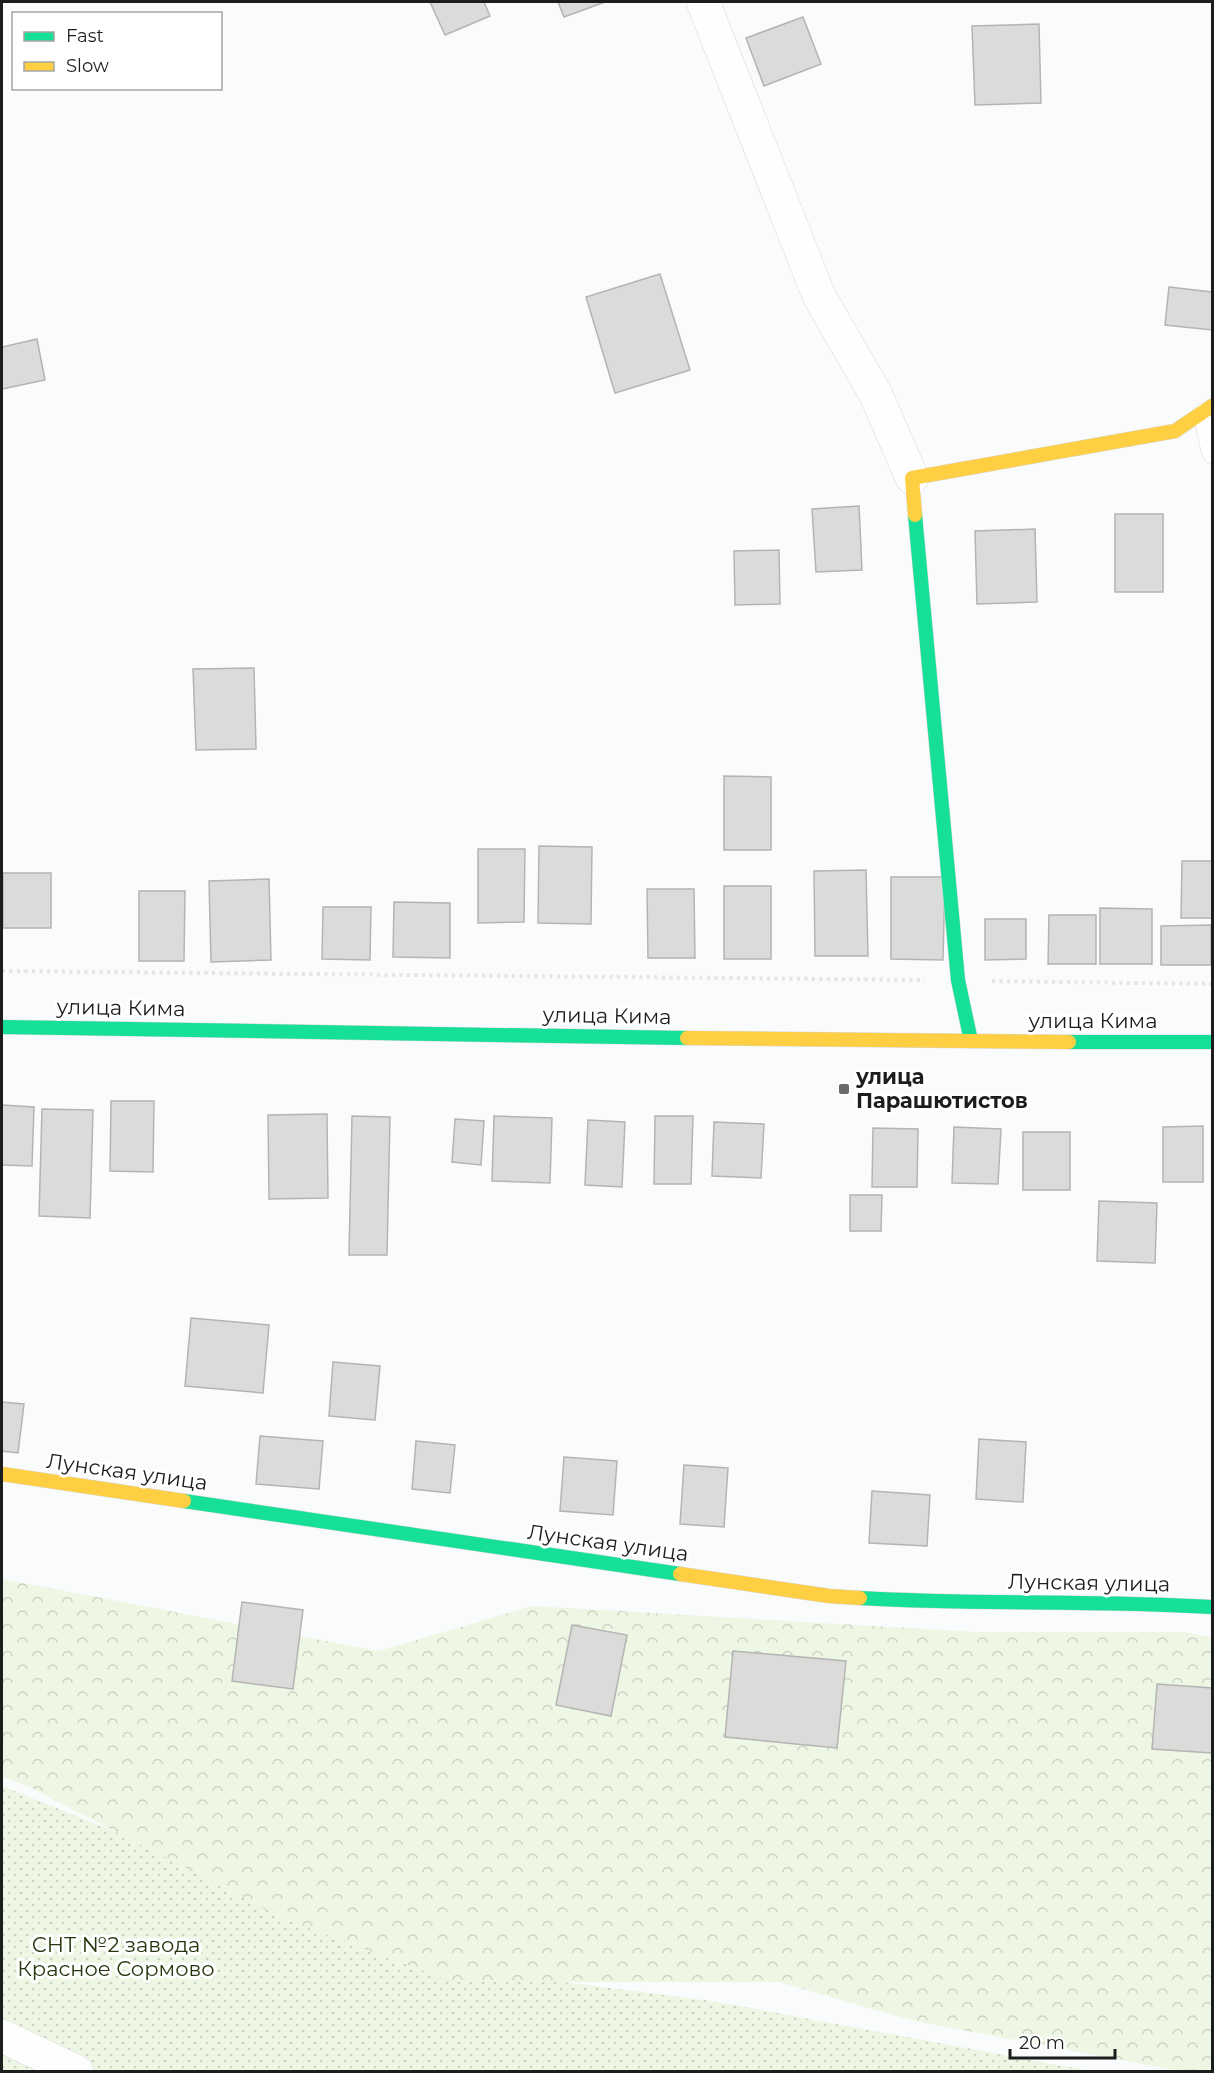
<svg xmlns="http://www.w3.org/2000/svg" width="1214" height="2073" viewBox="0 0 1214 2073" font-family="Montserrat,sans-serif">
  <defs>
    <pattern id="grass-dots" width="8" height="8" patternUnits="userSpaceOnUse" patternTransform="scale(1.5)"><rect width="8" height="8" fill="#eef7e4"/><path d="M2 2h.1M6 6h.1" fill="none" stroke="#ccd3c3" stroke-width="1.8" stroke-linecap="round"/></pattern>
    <pattern id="forest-crowns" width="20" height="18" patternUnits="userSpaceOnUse" patternTransform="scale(1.5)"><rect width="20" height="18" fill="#eef7e4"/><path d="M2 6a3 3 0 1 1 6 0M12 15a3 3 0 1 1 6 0" fill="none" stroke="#ccd3c3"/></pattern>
  </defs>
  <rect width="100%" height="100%" fill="#fafbfc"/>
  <path fill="url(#grass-dots)" d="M2 1786 453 1968 712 2001 1091 2071H2Z"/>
  <path fill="url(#forest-crowns)" d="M2 1579 379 1651 532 1606 977 1632H1185L1212 1638V2071H1180L914 2021 779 1982H453L284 1919 31 1788 2 1776Z"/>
  <path fill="#dbdbda" stroke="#b4b4b4" stroke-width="1.5" d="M430 2H484L490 16 445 35Z
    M558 2H605L564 17Z
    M803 17 821 64 764 86 746 38Z
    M1039 24 1041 103 975 105 972 26Z
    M660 274 690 370 615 393 586 297Z
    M1169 287 1212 292V330L1165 325Z
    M37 339 45 380 2 389V347Z
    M859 506 862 570 816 572 812 509Z
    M1115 514H1163V592H1115Z
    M1035 529 1037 602 977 604 975 531Z
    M779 550 780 604 735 605 734 551Z
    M254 668 256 749 196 750 193 669Z
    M724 776 771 777V850H724Z
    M539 846 592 847 591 924 538 923Z
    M478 849H525L524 922 478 923Z
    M1182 861H1212V918H1181Z
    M866 870 868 956H815L814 871Z
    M3 873H51V928H3Z
    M891 877H945L943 960 891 959Z
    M269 879 271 960 211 962 209 881Z
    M724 886H771V959H724Z
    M647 889H694L695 958H648Z
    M139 891H185L184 961H139Z
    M394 902 450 903V958L393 957Z
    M323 907H371L370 960 322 959Z
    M1100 908 1152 909V964H1100Z
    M1049 915H1096V964H1048Z
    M985 919H1026V959L985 960Z
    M1211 925V965H1161V926Z
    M111 1101H154L153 1172 110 1171Z
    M2 1105 34 1107 32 1166 2 1165Z
    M42 1109 93 1110 90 1218 39 1216Z
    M327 1114 328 1198 269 1199 268 1115Z
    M352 1116 390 1117 387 1255H349Z
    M494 1116 552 1118 550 1183 492 1181Z
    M655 1116H693L691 1184H654Z
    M455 1119 484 1121 481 1165 452 1162Z
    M588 1120 625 1122 622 1187 585 1185Z
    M714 1122 764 1124 761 1178 712 1176Z
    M1203 1126V1182H1163V1127Z
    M954 1127 1001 1129 998 1184 952 1183Z
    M873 1128 918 1129 917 1187H872Z
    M1023 1132H1070V1190H1023Z
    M850 1195H882L881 1231H850Z
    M1099 1201 1157 1203 1155 1263 1097 1261Z
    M191 1318 269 1325 263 1393 185 1386Z
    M333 1362 380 1366 375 1420 329 1416Z
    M2 1402 24 1404 18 1453 2 1451Z
    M260 1436 323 1441 319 1489 256 1484Z
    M979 1439 1026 1442 1023 1502 976 1499Z
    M416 1441 455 1445 450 1493 412 1489Z
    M564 1457 617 1461 613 1515 560 1511Z
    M684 1465 728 1468 724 1527 680 1524Z
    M872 1491 930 1495 927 1546 869 1543Z
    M242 1602 303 1610 293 1689 232 1681Z
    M572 1625 627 1635 611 1716 556 1705Z
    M733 1651 846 1661 837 1748 725 1737Z
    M1157 1684 1212 1688V1753L1152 1749Z"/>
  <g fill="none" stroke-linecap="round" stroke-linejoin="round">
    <g stroke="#d7d8d9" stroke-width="21">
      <path id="lane" d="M1203 414 1212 453"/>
    </g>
    <g stroke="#d7d8d9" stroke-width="34">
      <path id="street" d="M703 2 819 296 876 395 912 478
        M2 2036 77 2072"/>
    </g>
    <g stroke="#d7d8d9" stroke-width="15">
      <path id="fast" d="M915 515 958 980 971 1041
        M2 1027 687 1038
        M1069 1042H1212
        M184 1501 680 1574
        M860 1598C977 1605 1095 1600 1212 1607"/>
    </g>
    <g stroke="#d7d8d9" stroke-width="15">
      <path id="slow" d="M915 515 912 478 1175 431 1212 406
        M687 1038 1069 1042
        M2 1474 184 1501
        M680 1574 829 1596 860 1598"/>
    </g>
    <path stroke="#e4e5e5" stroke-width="4" stroke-dasharray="3 4.5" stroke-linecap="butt" d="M2 971 925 980
      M992 981 1212 984"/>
    <use href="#lane" stroke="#fefeff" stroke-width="20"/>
    <use href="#street" stroke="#fefeff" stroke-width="33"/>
    <use href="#fast" stroke="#16e098" stroke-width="14"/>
    <use href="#slow" stroke="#ffcf43" stroke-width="14"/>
  </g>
  <rect fill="#6a6b6b" stroke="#fff" stroke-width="2" x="838" y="1083" width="12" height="12" rx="3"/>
  <g text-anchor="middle" stroke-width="6" stroke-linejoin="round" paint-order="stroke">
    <g font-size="21" fill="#1c1d1d" stroke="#fff">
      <text transform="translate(121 1008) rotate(1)" y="7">улица Кима</text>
      <text transform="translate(607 1016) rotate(1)" y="7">улица Кима</text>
      <text x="1093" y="1028">улица Кима</text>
      <text transform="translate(127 1472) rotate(8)" y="7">Лунская улица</text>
      <text transform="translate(608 1543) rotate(8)" y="7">Лунская улица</text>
      <text transform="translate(1089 1583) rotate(1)" y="7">Лунская улица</text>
    </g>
    <g font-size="21" font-weight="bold" fill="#1c1d1d" stroke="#fff" text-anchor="start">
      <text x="856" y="1084">улица<tspan x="856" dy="24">Парашютистов</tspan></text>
    </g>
    <g font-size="21" fill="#27360e" stroke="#fff">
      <text x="116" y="1952">СНТ №2 завода<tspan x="116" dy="24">Красное Сормово</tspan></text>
    </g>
  </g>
  <rect width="1214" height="2073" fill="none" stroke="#1c1d1d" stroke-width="6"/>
  <rect x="12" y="12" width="210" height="78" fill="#ffffff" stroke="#a4a5a5" stroke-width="1.5"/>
  <rect x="24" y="32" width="30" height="9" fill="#16e098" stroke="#a4a5a5" stroke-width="1.5"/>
  <text x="66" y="42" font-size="18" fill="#1c1d1d">Fast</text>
  <rect x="24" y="62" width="30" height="9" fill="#ffcf43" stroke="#a4a5a5" stroke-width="1.5"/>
  <text x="66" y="72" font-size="18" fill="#1c1d1d">Slow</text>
  <path d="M1010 2049v9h105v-9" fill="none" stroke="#1c1d1d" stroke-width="3"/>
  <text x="1019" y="2049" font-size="18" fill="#1c1d1d" stroke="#ffffff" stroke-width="4.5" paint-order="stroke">20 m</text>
</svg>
